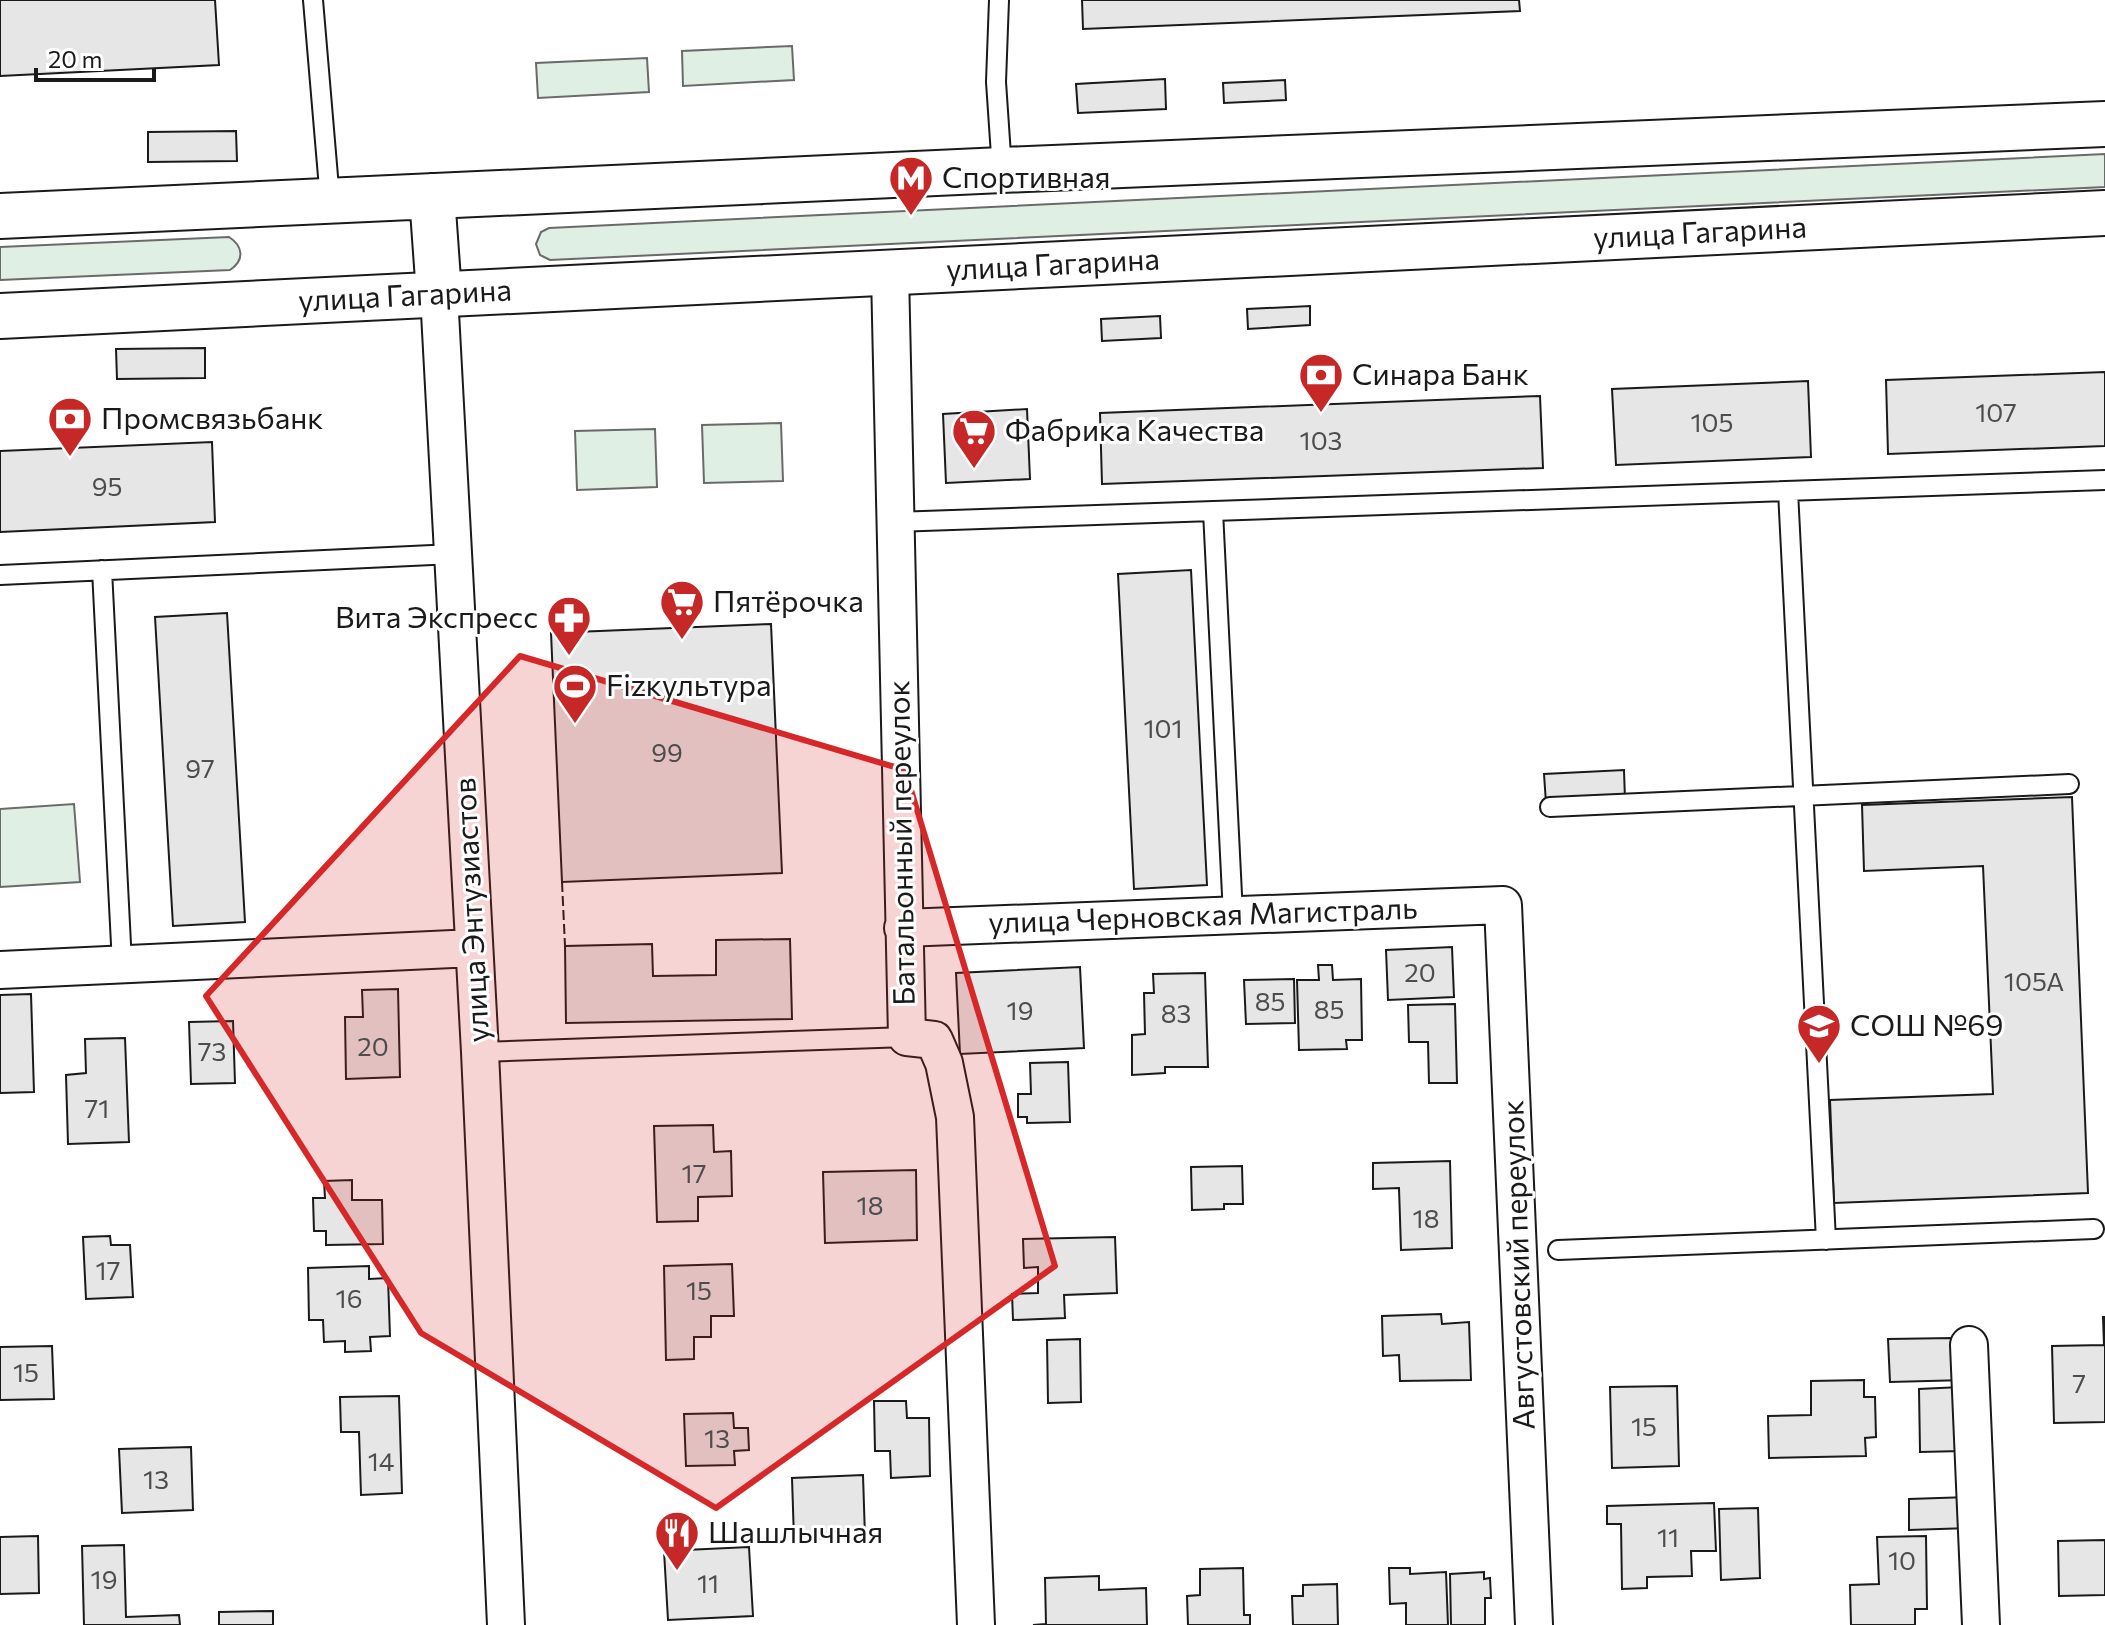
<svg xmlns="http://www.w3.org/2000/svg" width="2105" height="1625" viewBox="0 0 2105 1625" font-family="Commissioner,sans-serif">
  <rect width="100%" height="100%" fill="#fff"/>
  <path fill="#e0efe3" stroke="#6a6a6a" stroke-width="2" d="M792 46 794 80 683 86 682 51Z
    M647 58 649 92 538 98 536 63Z
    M2105 154V187L550 260 540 255 536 244 541 232 549 228Z
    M229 237C243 246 245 260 230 270L0 280V247Z
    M781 423 783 481 704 483 702 425Z
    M655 429 657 487 577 490 575 431Z
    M74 804 80 882 0 887V809Z"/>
  <path fill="#e6e6e6" stroke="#1a1a1a" stroke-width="2" d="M0 0H215L219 65 0 76Z
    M1082 0H1519L1520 11 1083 29Z
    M1165 79 1166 109 1078 113 1076 84Z
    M1285 80 1286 100 1224 103 1223 83Z
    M236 131 237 161 148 162V132Z
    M1310 306V325L1248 329 1247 309Z
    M1160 316 1161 338 1102 341 1101 319Z
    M205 348V378L117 379 116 349Z
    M2105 372V446L1888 454 1886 380Z
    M1808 381 1811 457 1616 465 1612 389Z
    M1540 396 1543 468 1102 484 1100 413Z
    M1027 409 1030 479 946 483 943 414Z
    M212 442 215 522 0 532V451Z
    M1191 570 1207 885 1134 889 1118 574Z
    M227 613 245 922 173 926 155 617Z
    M771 624 782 873 562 882 551 633Z
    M1624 770 1625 800 1546 803 1544 774Z
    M2072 797 2088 1193 1834 1203 1830 1100 1993 1094 1983 866 1864 871 1862 805Z
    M790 939 792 1019 566 1023 565 946 652 944 653 976 716 975V940Z
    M1452 947 1454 997 1388 1000 1386 950Z
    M1318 965H1332L1333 980 1361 979 1362 1040H1346L1347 1049 1299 1050 1297 980H1319Z
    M1080 967 1084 1048 960 1054 956 973Z
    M1205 973 1208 1067H1165V1073L1132 1075V1035L1145 1034 1144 993H1154L1153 974Z
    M1294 979 1295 1023 1246 1024 1244 980Z
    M398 989 400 1077 346 1079 345 1017H363L362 990Z
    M31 994 34 1092 0 1093V995Z
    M1455 1004 1457 1083H1429L1428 1042H1409L1408 1005Z
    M233 1021 235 1083 191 1084 189 1022Z
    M125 1038 129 1142 68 1144 66 1075 86 1073 85 1039Z
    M1068 1062 1070 1122 1027 1123V1117H1018V1094H1031L1030 1063Z
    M713 1125 714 1152 731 1151 732 1196 698 1197V1221L657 1222 654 1126Z
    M1450 1161 1452 1248 1401 1250 1399 1188 1373 1189V1163Z
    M1242 1166 1243 1204H1224V1209L1192 1210 1191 1167Z
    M916 1170 917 1240 825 1243 823 1172Z
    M352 1180V1200H382L383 1244 326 1245V1231H314L313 1198H325L324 1181Z
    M110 1236 111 1245H130L133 1297 86 1299 83 1237Z
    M1115 1237 1117 1293 1064 1295 1065 1318 1013 1320 1012 1294 1038 1293V1267L1024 1268 1023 1239Z
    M732 1264 734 1316H711V1337H694V1359L666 1360 664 1266Z
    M369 1266V1279L388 1278 390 1336 370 1337 371 1351 345 1352V1341L324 1342 323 1320H309L308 1268Z
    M1441 1314 1442 1324 1469 1322 1471 1380 1400 1381 1399 1355 1383 1356 1382 1316Z
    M2103 1317H2105V1422L2054 1423 2052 1346 2104 1345Z
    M1953 1338 1966 1380 1890 1382 1888 1339Z
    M1080 1339 1081 1402 1048 1403 1047 1340Z
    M52 1346 54 1399 0 1400V1347Z
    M1864 1380V1397H1875L1876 1437 1865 1438 1866 1456 1769 1458 1768 1416 1811 1415V1381Z
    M1677 1386 1679 1466 1612 1468 1610 1387Z
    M1961 1387 1962 1451 1920 1452 1919 1389Z
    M399 1396 402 1493 361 1495 359 1432H341L340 1397Z
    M874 1401H906L907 1418H929L930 1476 891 1478 890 1451H875Z
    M733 1413 734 1428H748L749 1450 734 1451 735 1465 686 1466 684 1414Z
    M191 1447 193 1510 122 1513 119 1449Z
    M863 1475 865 1537 794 1539 792 1478Z
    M1969 1497 1970 1528 1909 1530V1499Z
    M1714 1503 1716 1551H1691L1692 1576 1647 1577V1588L1622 1589 1621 1524H1607V1506Z
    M1758 1508 1760 1578 1721 1580 1719 1509Z
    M38 1536 39 1593 0 1594V1537Z
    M1926 1536 1927 1609H1915V1625H1851L1850 1585 1879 1584 1877 1537Z
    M2105 1540V1595L2059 1596 2058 1541Z
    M124 1545 126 1617 179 1615 180 1625H84L82 1546Z
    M749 1547 753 1616 668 1620 664 1551Z
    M1243 1568 1244 1615H1250V1625H1188L1187 1596 1200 1595V1569Z
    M1389 1568H1410V1574L1446 1572 1448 1625H1406V1603L1390 1604Z
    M1484 1572V1579L1490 1578 1491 1598H1485V1625H1451L1450 1574Z
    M1099 1576V1590L1146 1588 1147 1625H1033L1046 1624 1045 1578Z
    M1337 1584 1338 1625H1293L1292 1596H1303V1585Z
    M273 1611V1625H219V1612Z"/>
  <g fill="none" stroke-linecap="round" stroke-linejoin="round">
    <g stroke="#1a1a1a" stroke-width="22">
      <path id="lane" d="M313 0 330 200
        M999 0 996 82 1002 170
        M1788 491 1826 1240
        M1213 511 1233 915
        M894 522 2105 480
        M102 570 122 964
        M0 575 454 554
        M1550 807 2069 784
        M480 1052 907 1037
        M1558 1250 2094 1229"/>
    </g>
    <g stroke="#1a1a1a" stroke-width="40">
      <path id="street" d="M890 273 907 1037 934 1040 944 1063 955 1117 976 1625
        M439 294 480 1052 506 1625
        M903 928 1503 905 1534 1625
        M0 970 474 948
        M1969 1345 1981 1625"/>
    </g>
    <g stroke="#1a1a1a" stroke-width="48">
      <path id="primary" d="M432 196 439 294
        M0 216 1002 170 2105 124
        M0 316 2105 213"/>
    </g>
    <use href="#lane" stroke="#fff" stroke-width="18"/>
    <use href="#street" stroke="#fff" stroke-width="36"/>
    <use href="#primary" stroke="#fff" stroke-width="44"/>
    <path stroke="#1a1a1a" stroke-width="2" stroke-dasharray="10 4" stroke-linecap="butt" d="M562 882 565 946"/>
  </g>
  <path fill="#d62828" fill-opacity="0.2" stroke="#d62828" stroke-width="6" stroke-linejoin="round" d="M520 656 905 770 1055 1266 716 1508 421 1333 206 996Z"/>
  <defs>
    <g id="metro-pin" transform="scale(2.3)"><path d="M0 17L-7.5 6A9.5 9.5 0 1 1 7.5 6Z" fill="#c62828" stroke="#fff"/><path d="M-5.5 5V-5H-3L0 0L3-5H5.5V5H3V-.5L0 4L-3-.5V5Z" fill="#fff"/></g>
    <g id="bank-pin" transform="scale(2.3)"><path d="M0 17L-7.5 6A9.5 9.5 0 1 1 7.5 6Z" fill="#c62828" stroke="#fff"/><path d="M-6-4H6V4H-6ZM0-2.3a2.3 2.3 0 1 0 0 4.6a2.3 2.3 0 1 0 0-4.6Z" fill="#fff"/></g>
    <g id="supermarket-pin" transform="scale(2.3)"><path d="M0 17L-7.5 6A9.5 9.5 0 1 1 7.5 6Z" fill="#c62828" stroke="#fff"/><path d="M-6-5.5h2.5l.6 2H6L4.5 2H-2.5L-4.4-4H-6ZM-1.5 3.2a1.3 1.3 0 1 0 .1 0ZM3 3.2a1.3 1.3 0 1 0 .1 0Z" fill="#fff"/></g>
    <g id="pharmacy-pin" transform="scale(2.3)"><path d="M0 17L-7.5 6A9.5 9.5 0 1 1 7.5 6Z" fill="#c62828" stroke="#fff"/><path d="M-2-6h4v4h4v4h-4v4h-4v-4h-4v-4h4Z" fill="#fff"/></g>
    <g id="stadium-pin" transform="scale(2.3)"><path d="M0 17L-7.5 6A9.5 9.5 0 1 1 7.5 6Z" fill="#c62828" stroke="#fff"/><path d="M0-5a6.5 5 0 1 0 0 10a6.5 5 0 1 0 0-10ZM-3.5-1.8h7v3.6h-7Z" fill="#fff"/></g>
    <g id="school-pin" transform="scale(2.3)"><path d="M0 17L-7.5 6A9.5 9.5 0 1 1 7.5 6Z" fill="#c62828" stroke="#fff"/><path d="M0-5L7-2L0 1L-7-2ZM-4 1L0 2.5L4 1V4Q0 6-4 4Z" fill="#fff"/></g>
    <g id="restaurant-pin" transform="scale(2.3)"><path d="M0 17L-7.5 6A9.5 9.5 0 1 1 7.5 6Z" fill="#c62828" stroke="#fff"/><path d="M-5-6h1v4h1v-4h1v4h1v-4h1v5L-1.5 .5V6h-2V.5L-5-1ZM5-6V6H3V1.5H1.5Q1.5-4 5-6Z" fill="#fff"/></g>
  </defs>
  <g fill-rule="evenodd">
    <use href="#metro-pin" x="911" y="178"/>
    <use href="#bank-pin" x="1321" y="375"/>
    <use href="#bank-pin" x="70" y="419"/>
    <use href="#supermarket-pin" x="974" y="431"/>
    <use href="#supermarket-pin" x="682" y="602"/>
    <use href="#pharmacy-pin" x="569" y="618"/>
    <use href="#stadium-pin" x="575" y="686"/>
    <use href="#school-pin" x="1819" y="1026"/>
    <use href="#restaurant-pin" x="677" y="1533"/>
  </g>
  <g text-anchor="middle" stroke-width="6" stroke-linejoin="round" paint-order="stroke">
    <g font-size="26" fill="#4d4d4d">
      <text x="1996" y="422">107</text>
      <text x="1712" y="432">105</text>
      <text x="1321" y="450">103</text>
      <text x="107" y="496">95</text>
      <text x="1163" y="738">101</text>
      <text x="667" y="762">99</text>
      <text x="200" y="778">97</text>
      <text x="1420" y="982">20</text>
      <text x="2034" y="991">105А</text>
      <text x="1270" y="1011">85</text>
      <text x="1329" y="1019">85</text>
      <text x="1020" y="1020">19</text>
      <text x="1176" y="1023">83</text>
      <text x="373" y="1056">20</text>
      <text x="212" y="1061">73</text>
      <text x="97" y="1118">71</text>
      <text x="694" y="1183">17</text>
      <text x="870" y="1215">18</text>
      <text x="1426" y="1228">18</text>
      <text x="108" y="1280">17</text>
      <text x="699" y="1300">15</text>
      <text x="349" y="1308">16</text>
      <text x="26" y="1382">15</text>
      <text x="2079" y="1393">7</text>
      <text x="1644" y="1436">15</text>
      <text x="717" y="1448">13</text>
      <text x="381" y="1471">14</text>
      <text x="156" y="1489">13</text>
      <text x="1668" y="1547">11</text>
      <text x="1902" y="1570">10</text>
      <text x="104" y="1589">19</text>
      <text x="708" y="1593">11</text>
    </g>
    <g font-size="30" fill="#1a1a1a" stroke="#fff" text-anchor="start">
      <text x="942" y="188">Спортивная</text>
      <text x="1352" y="385">Синара Банк</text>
      <text x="101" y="429">Промсвязьбанк</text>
      <text x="1005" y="441">Фабрика Качества</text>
      <text x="713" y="612">Пятёрочка</text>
      <text x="538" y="628" text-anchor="end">Вита Экспресс</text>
      <text x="606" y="696">Fizкультура</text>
      <text x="1850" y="1036">СОШ №69</text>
      <text x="708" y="1543">Шашлычная</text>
    </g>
    <g font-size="30" fill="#1a1a1a" stroke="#fff">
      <text transform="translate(1700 233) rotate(-3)" y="10">улица Гагарина</text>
      <text transform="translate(1053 265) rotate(-3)" y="10">улица Гагарина</text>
      <text transform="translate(405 296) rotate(-3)" y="10">улица Гагарина</text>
      <text transform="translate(902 843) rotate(-91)" y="10">Батальонный переулок</text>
      <text transform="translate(472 910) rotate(-93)" y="10">улица Энтузиастов</text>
      <text transform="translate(1203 916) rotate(-2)" y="10">улица Черновская Магистраль</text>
      <text transform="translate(1519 1265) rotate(-92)" y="10">Августовский переулок</text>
    </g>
  </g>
  <path d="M36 68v12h118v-12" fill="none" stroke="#1a1a1a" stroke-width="4"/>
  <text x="48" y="68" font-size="24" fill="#1a1a1a" stroke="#ffffff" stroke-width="6" paint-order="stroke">20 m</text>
</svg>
